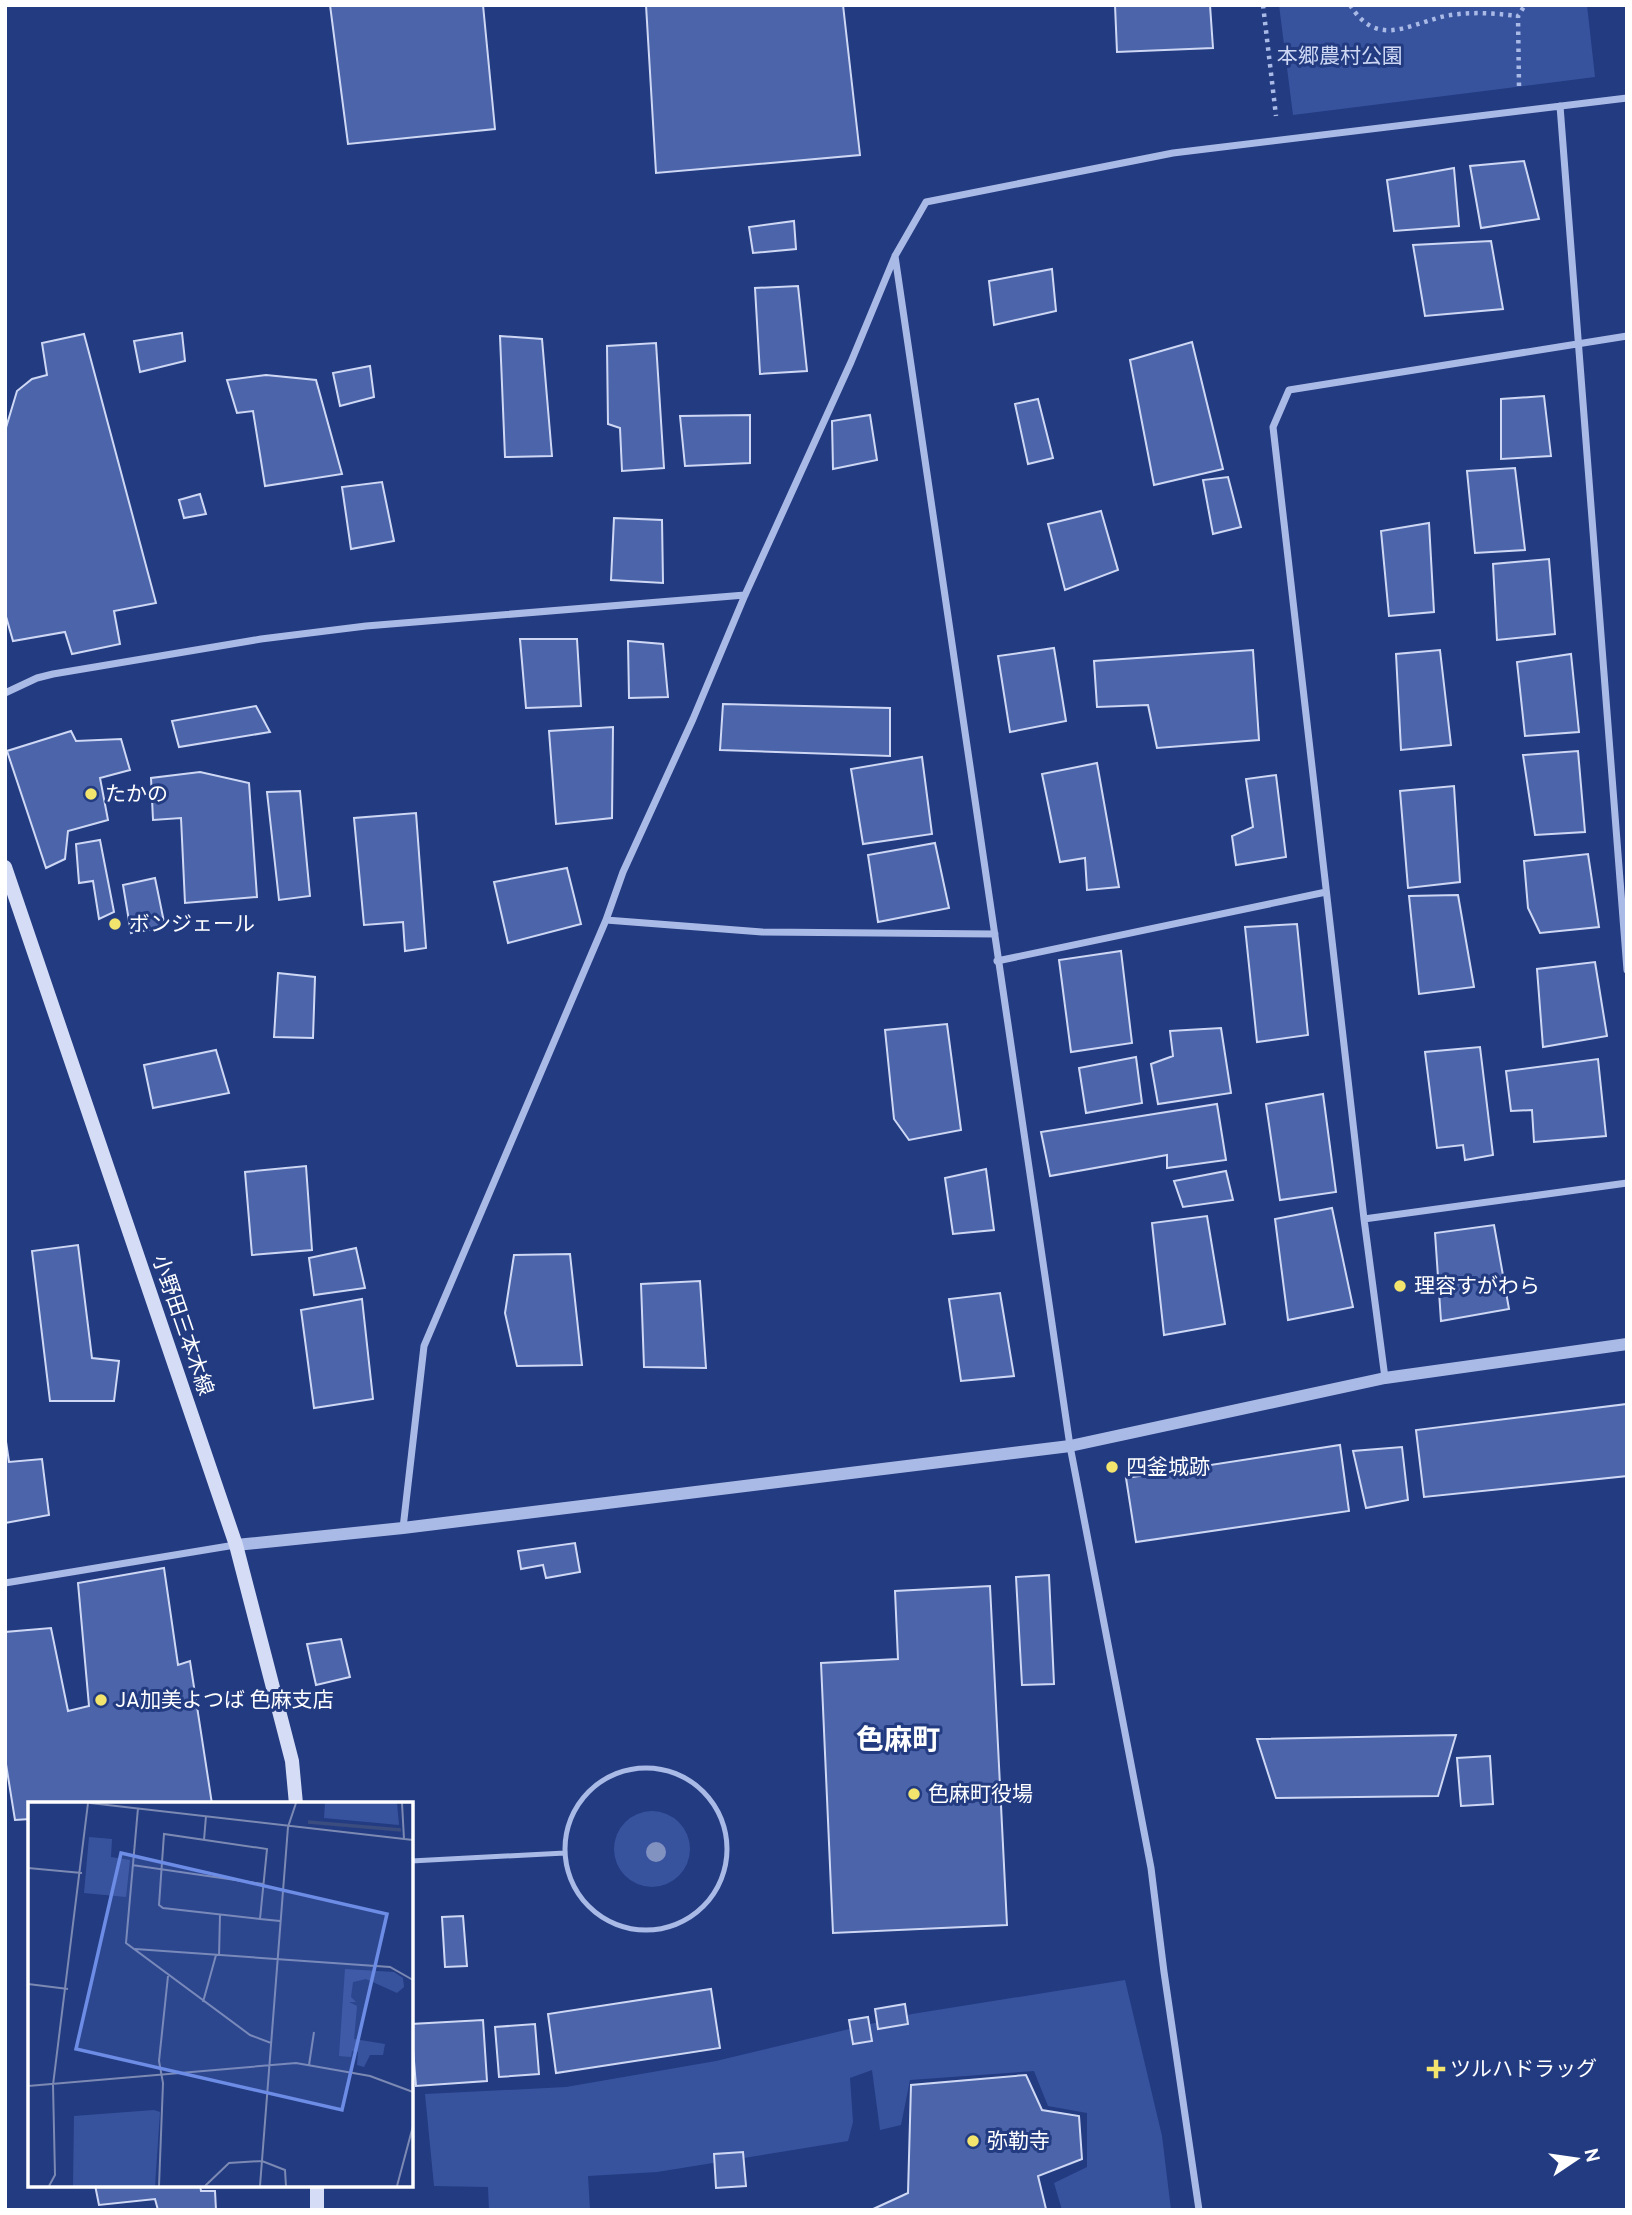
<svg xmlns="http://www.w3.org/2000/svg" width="1632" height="2215" viewBox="0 0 1632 2215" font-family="Overpass,'Noto Sans JP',sans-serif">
  <rect width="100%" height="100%" fill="#233b80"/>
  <path fill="#38539e" d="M1279 5H1587L1595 77 1293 115Z
    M614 1849a38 38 0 1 1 76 0a38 38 0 1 1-76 0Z
    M1125 1980 1162 2136 1171 2210H1062L1054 2183 1087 2167V2113L1048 2106 1034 2071 910 2080 901 2125 880 2130 872 2070 850 2078 853 2122 848 2141 657 2172 588 2176 590 2210H489L488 2187 434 2186 425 2094 566 2087 716 2061 912 2014Z"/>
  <path fill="#4c64a9" stroke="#ced8f5" stroke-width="2" d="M330 5H483L495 129 348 144Z
    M646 5H843L860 155 656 173Z
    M1115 5H1210L1213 48 1117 52Z
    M1524 161 1539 219 1481 228 1470 166Z
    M1454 168 1459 226 1394 231 1387 180Z
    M794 221 796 249 753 253 749 227Z
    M1491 241 1503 309 1425 316 1413 245Z
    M1052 269 1056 311 994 325 989 281Z
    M798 286 807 371 760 374 755 288Z
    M182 333 185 361 140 372 134 341Z
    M84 334 156 603 114 611 120 644 72 654 65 632 13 641 5 613V431L17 391 32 379 47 375 42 343Z
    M500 336 542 339 552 456 505 457Z
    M1192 342 1223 469 1154 485 1130 360Z
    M656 343 664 468 622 471 620 428 608 424 607 346Z
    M370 366 374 397 340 406 333 373Z
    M266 375 316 380 342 474 265 486 253 411 237 413 227 380Z
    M1544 396 1551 456 1501 459V399Z
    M1038 399 1053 458 1028 464 1015 404Z
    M750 415V463L685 466 680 416Z
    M870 415 877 460 833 469 832 421Z
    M1515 468 1525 550 1475 553 1467 471Z
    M1228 477 1241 527 1213 534 1203 480Z
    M382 482 394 541 351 549 342 487Z
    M200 494 206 514 184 518 179 500Z
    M1101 511 1118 570 1065 590 1048 524Z
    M614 518 662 520 663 583 611 580Z
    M1429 523 1434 612 1389 616 1381 531Z
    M1549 559 1555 634 1497 640 1493 564Z
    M520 639H577L581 706 526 708Z
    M628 641 663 644 668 697 629 698Z
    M1054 648 1066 721 1010 732 998 656Z
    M1253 650 1259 740 1157 748 1148 705 1097 707 1094 661Z
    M1440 650 1451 745 1401 750 1396 654Z
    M1571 654 1579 732 1525 736 1517 662Z
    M723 704 890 708V756L720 750Z
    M256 706 270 732 179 747 172 721Z
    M613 727 612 818 556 824 549 731Z
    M71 731 76 741 121 739 130 770 100 778 108 820 68 831 65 859 46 868 7 751Z
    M1578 751 1585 832 1535 835 1523 755Z
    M922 757 932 834 863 844 851 769Z
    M1097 763 1119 887 1087 890 1085 858 1060 862 1042 774Z
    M200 772 249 783 257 897 185 903 181 818 153 820 151 778Z
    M1276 775 1286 857 1236 865 1232 836 1253 827 1246 779Z
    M1454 786 1460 882 1408 888 1400 791Z
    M300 791 310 896 279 900 267 792Z
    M416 813 426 948 405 951 403 922 364 925 354 818Z
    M100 840 114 912 99 919 93 881 79 883 76 844Z
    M935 843 949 908 878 922 868 855Z
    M1588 854 1599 927 1540 933 1528 908 1524 861Z
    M567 868 581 924 508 943 494 882Z
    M155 878 165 927 131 933 123 885Z
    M1458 895 1474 987 1419 994 1409 896Z
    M1297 924 1308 1035 1257 1042 1245 927Z
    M1121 951 1132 1043 1071 1052 1059 960Z
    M1595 962 1607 1036 1543 1047 1537 969Z
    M278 973 315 977 313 1038 274 1037Z
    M947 1024 961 1130 909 1140 894 1119 885 1030Z
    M1221 1028 1231 1093 1158 1104 1151 1064 1173 1056 1170 1031Z
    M1480 1047 1493 1155 1465 1160 1463 1145 1437 1148 1425 1052Z
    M216 1050 229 1093 153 1108 144 1065Z
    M1136 1057 1142 1103 1086 1113 1079 1068Z
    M1598 1059 1606 1136 1534 1142 1532 1110 1511 1111 1506 1071Z
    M1323 1094 1336 1192 1280 1200 1266 1104Z
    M1217 1104 1226 1160 1167 1168V1155L1050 1176 1041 1132Z
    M306 1166 312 1250 252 1255 245 1172Z
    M986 1169 994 1230 953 1234 945 1178Z
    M1226 1171 1233 1200 1183 1207 1174 1181Z
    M1332 1208 1353 1307 1288 1320 1275 1219Z
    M1207 1216 1225 1324 1164 1335 1152 1223Z
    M1494 1225 1509 1309 1441 1321 1435 1233Z
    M78 1245 92 1358 119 1361 114 1401H50L32 1251Z
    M356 1248 365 1288 314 1295 309 1258Z
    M570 1254 582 1365 517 1366 505 1313 514 1255Z
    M700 1281 706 1368 644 1367 641 1284Z
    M1000 1293 1014 1376 961 1381 949 1299Z
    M362 1299 373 1399 314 1408 301 1310Z
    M1627 1404V1476L1424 1497 1416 1430Z
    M5 1435 9 1462 42 1459 49 1515 5 1523Z
    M1340 1445 1349 1511 1136 1542 1126 1478Z
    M1402 1447 1408 1500 1366 1508 1353 1451Z
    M575 1543 580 1572 546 1578 543 1565 521 1569 518 1551Z
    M164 1568 178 1665 190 1661 212 1804H30V1819L15 1820 5 1758V1632L51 1628 68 1711 89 1706 78 1583Z
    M1049 1575 1054 1684 1022 1685 1016 1577Z
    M990 1586 1007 1925 833 1933 821 1663 898 1659 895 1591Z
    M341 1639 350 1677 316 1685 307 1644Z
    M1456 1735 1438 1796 1276 1798 1257 1739Z
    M1490 1756 1493 1804 1461 1806 1457 1758Z
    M463 1916 467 1966 445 1967 442 1917Z
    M711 1989 720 2048 556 2073 548 2014Z
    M905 2004 908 2024 878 2029 875 2009Z
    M868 2017 872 2041 853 2044 849 2020Z
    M483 2020 487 2081 416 2086 411 2024Z
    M535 2024 539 2074 499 2077 495 2027Z
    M1026 2075 1042 2110 1079 2116 1082 2159 1038 2176 1046 2209 871 2210 908 2193 911 2085Z
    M743 2152 746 2186 716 2188 714 2154Z
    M95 2185H200L201 2191H215L216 2210H158L155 2199 99 2205Z"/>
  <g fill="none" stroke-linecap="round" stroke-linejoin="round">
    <path stroke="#aabae7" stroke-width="4.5" stroke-dasharray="3.5 5" stroke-linecap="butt" d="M1263 5 1276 116
      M1350 5C1376 46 1404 27 1441 17 1466 11 1493 13 1518 16
      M1519 86 1518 16 1525 5"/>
    <path stroke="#aabae7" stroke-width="5" d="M565 1849a81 81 0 1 1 162 0a81 81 0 1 1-162 0Z
      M411 1861 565 1853"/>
    <path stroke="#aabae7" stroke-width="7" d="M1560 106 1627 970
      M895 256 1070 1446 1151 1868 1164 1972 1199 2210
      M5 693 37 678 53 674 261 639 366 626 745 595
      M606 920 762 932 995 934
      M997 961 1326 892
      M1364 1219 1627 1183
      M1385 1378 1364 1219 1273 427 1289 390 1627 336
      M403 1528 424 1346 606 920 623 872 693 719 745 595 851 362 895 256 926 202 1173 153 1627 98
      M5 1583 235 1545"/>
    <path stroke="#aabae7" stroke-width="12" d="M236 1545 403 1528 1070 1446 1385 1378 1627 1344"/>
    <path stroke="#d4dcf6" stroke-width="14" d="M5 867 236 1545 292 1761 296 1804
      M317 2185V2210"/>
  </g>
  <circle fill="#8191c0" cx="656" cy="1852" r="10"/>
  <g fill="#f2e46d" stroke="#233b80" stroke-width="2.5">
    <circle cx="91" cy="794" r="7"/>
    <circle cx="115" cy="924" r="7"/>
    <circle cx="1400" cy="1286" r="7"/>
    <circle cx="1112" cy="1467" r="7"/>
    <circle cx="101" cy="1700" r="7"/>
    <circle cx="914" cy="1794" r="7"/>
    <path d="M1432.5 2058.5h7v7h7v7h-7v7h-7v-7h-7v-7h7z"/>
    <circle cx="973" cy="2141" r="7"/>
  </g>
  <g text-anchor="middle" stroke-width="6" stroke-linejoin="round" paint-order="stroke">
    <g font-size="21" fill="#ced8f5" stroke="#233b80">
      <text x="1340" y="63">本郷農村公園</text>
    </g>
    <g font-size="21" fill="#fff" stroke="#233b80" text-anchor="start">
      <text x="105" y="801">たかの</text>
      <text x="129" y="931">ボンジェール</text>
      <text x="1414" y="1293">理容すがわら</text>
      <text x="1126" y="1474">四釜城跡</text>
      <text x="115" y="1707">JA加美よつば 色麻支店</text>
      <text x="928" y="1801">色麻町役場</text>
      <text x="1450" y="2076">ツルハドラッグ</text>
      <text x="987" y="2148">弥勒寺</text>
    </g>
    <g font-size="21" fill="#fff" stroke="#233b80">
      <text transform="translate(183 1325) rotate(71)" y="7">小野田三本木線</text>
    </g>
    <g font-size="28" font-weight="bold" fill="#fff" stroke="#233b80">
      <text x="898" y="1749">色麻町</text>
    </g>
  </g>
  <g transform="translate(28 1802)">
    <rect width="385" height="385" fill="#233b80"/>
    <path d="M297 1H369L371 23 296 16ZM61 35 84 37 83 55 102 58 98 95 56 91ZM317 167 366 170 375 176 376 185 369 191 338 177 325 180 323 195 328 200H321L329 204 326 237 357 242 355 253H342L336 265 329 263 330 250 324 249 323 255 311 254ZM126 308 132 310 127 384H45L46 314Z" fill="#38539e"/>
    <path fill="none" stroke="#3b4c7f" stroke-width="3.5" d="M280 20 373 28"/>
    <path fill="none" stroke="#7b89b3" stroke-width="2" d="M62 1 385 38M374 1 376 37M110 6 98 141 222 233 243 241M176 38 178 14M104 63 235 82M0 66 54 71M232 117 239 47 136 32 131 103 135 106 232 117 252 119M107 147 362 165 385 178M191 154 192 113M0 182 40 187M175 200 188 153M281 263 286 230M0 284 268 261 342 274 385 290M21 384 27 373 25 283 60 1M131 384 135 281 131 259 140 174M177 384 201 361 234 359 257 368 258 384M232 384 260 25 268 1M369 384 385 324"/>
    <path fill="#6c8ce6" fill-opacity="0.15" stroke="#6c8ce6" stroke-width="3.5" d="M93 51 359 112 314 308 48 247Z"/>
    <rect width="385" height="385" fill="none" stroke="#fff" stroke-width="3.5"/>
  </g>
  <rect width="1632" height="2215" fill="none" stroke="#ffffff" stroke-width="14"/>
  <g transform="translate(1576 2159) rotate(77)" stroke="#233b80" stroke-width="5" paint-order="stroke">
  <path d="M0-5L12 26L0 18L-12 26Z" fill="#ffffff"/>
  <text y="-10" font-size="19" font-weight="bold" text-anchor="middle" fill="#ffffff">N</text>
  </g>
</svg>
